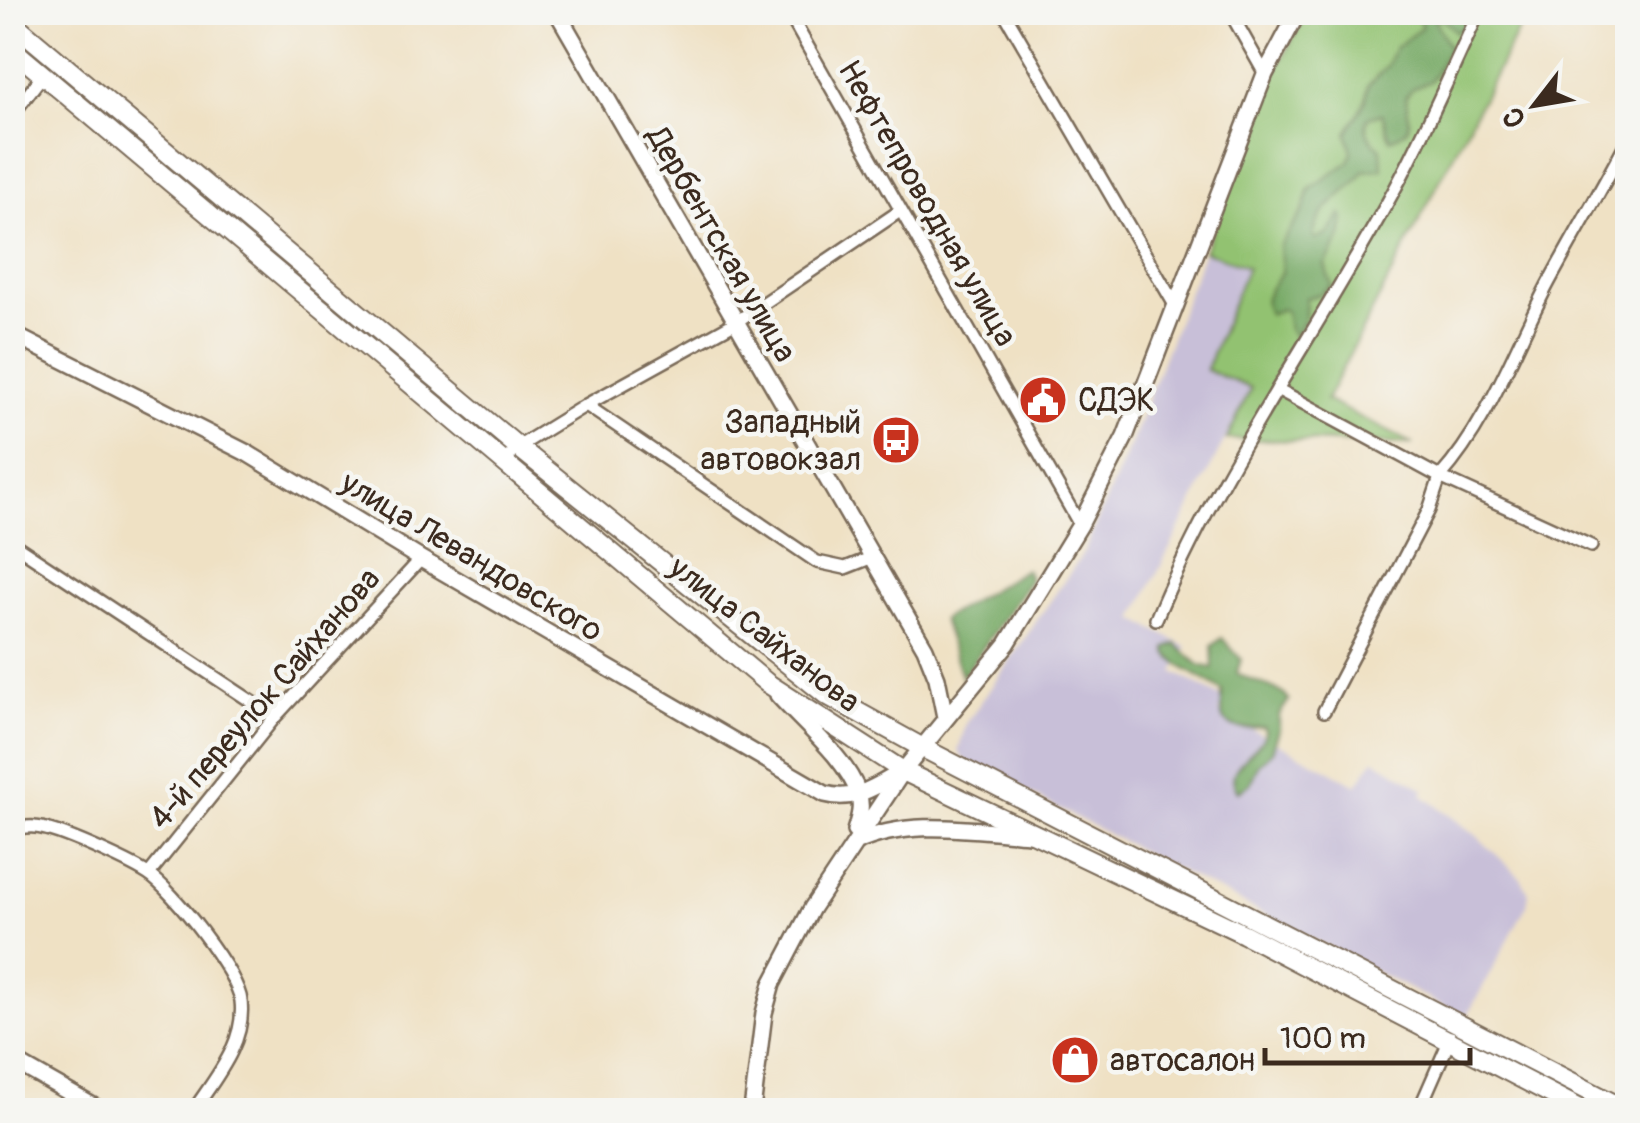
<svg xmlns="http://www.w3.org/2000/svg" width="1640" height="1123" viewBox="0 0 1640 1123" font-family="Pangolin,sans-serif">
  <rect width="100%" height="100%" fill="#f6f6f2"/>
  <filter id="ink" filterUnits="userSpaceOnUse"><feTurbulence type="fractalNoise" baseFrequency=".01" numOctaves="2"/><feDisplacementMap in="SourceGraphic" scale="20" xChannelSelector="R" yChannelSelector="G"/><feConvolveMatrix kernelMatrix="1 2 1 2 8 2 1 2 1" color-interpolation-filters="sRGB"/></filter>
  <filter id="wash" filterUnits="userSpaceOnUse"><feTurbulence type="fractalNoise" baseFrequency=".0048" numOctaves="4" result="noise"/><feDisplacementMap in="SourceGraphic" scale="40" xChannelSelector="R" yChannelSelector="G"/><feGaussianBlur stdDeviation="2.25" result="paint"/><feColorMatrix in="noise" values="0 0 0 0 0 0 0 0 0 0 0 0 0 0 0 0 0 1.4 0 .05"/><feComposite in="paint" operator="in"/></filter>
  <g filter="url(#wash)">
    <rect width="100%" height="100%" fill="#efe1c4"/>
    <path fill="#c8bfd8" d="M1204 251 1248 267 1251 388 1134 619 1187 647 1174 672 1225 699 1219 712 1357 785 1374 759 1424 789 1422 795 1476 835 1521 878 1529 893 1527 905 1466 1018 964 760 958 751 966 724 1084 552 1135 433Z"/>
    <path fill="#92c271" stroke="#667648" stroke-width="2.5" d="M1306 13H1527L1326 400 1413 444 1227 439 1251 388 1206 370 1247 267 1204 251 1274 75Z"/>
    <path fill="#75a863" stroke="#586940" stroke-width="2.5" d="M1411 13H1466L1468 24 1456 32 1443 19H1434L1449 47 1431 81 1413 88 1406 96C1406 116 1420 129 1390 139L1382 114 1368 117C1363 130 1370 141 1381 149L1382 169 1364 171C1348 196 1320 203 1313 235L1316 239 1329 234 1341 214 1344 218 1341 237 1325 265 1331 285 1320 294 1306 298 1305 318 1295 336 1289 329 1286 311 1282 309 1269 314C1259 294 1273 288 1282 271L1280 246 1303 211 1310 189 1349 162 1352 152 1347 133 1366 99 1368 85 1387 66 1395 48 1421 28V23Z
      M1026 569 1030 580 962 678 942 619Z
      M1222 638 1241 659 1237 673C1254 684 1277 684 1289 700L1279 715V730L1272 752 1258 765 1250 784 1238 791C1219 766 1263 753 1265 731L1263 727C1246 728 1234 733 1222 717V691C1205 678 1177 669 1167 652V648L1176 644 1199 665 1213 668 1212 646Z"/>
  </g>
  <g filter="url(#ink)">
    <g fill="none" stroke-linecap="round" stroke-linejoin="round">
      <g stroke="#7a6a58" stroke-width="16">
        <path id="street" d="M788 12 1080 525
          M1004 12 1176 307
          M1230 12 1265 74
          M12 115 43 75
          M1277 389 1440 477C1490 421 1514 348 1549 282 1575 234 1603 187 1628 139
          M586 405 817 562 845 568 873 557
          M504 462 518 447 586 405 736 322 900 211
          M12 543 275 717
          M1156 619C1220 466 1319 330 1397 185 1427 129 1452 70 1479 12
          M1324 711 1429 510 1440 477 1591 546
          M12 829C20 828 28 826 35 827 56 828 129 862 148 874 172 889 238 973 241 1001 246 1043 215 1078 194 1110
          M149 874 275 717 421 559
          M1419 1110 1451 1037"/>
      </g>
      <g stroke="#7a6a58" stroke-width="20">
        <path id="secondary" d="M557 12 925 648 937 678 945 717
          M12 334 247 453 421 559 825 794C854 802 875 787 899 773
          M778 695C802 722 847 759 858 793 863 806 859 818 855 831
          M855 843C910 818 970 830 1029 834
          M12 1060 100 1110
          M752 1110 764 1013 772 984 812 908 903 771 1007 644 1080 525 1125 437 1265 74 1298 12"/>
      </g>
      <g stroke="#7a6a58" stroke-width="22">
        <path id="primary" d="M12 22 518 447 825 694 921 747 1626 1110
          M12 49 767 683 903 771 1244 934 1582 1110"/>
      </g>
      <use href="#street" stroke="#fff" stroke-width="11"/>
      <use href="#secondary" stroke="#fff" stroke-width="15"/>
      <use href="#primary" stroke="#fff" stroke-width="18"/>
    </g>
  </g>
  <defs>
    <g id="civic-disc" transform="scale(2.5)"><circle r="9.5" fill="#c8321e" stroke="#f6f6f2"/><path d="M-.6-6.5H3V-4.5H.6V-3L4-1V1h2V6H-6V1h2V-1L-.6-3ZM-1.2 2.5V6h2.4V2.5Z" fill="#fff"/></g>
    <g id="bus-disc" transform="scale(2.5)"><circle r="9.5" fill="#c8321e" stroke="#f6f6f2"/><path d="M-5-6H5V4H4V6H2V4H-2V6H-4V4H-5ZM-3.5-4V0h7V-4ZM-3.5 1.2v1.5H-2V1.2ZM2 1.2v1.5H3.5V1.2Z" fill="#fff"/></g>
    <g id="shop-disc" transform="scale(2.5)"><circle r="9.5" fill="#c8321e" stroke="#f6f6f2"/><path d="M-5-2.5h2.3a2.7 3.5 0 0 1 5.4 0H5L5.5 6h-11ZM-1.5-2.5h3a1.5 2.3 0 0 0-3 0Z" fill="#fff"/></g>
  </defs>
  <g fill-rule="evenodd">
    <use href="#civic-disc" x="1043" y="400"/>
    <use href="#bus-disc" x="896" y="440"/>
    <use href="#shop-disc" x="1075" y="1060"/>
  </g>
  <g text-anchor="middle" stroke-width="9" stroke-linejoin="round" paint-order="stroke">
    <g font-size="32" fill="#3b2a1e" stroke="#f6f6f2">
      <text transform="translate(928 203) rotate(60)" y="11">Нефтепроводная улица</text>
      <text transform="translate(722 244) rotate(60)" y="11">Дербентская улица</text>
      <text transform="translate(472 556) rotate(31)" y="11">улица Левандовского</text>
      <text transform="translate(765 634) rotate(38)" y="11">улица Сайханова</text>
      <text transform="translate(264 698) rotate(-49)" y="11">4-й переулок Сайханова</text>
    </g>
    <g font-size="32" fill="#3b2a1e" stroke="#f6f6f2" text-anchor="start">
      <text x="1078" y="411">СДЭК</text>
      <text x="861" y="433" text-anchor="end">Западный<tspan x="861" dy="37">автовокзал</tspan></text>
      <text x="1110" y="1071">автосалон</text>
    </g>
  </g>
  <rect width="1640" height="1123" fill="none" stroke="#f6f6f2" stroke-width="50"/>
  <g transform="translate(1535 105) rotate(239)" stroke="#f6f6f2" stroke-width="8" paint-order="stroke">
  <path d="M0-8L18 38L0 25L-18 38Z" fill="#3b2a1e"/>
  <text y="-15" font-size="28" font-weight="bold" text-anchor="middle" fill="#3b2a1e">С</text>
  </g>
  <path d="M1265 1048v15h205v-15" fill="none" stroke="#3b2a1e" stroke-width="5"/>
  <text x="1280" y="1048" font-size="30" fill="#3b2a1e" stroke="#f6f6f2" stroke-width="8" paint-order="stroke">100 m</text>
</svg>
